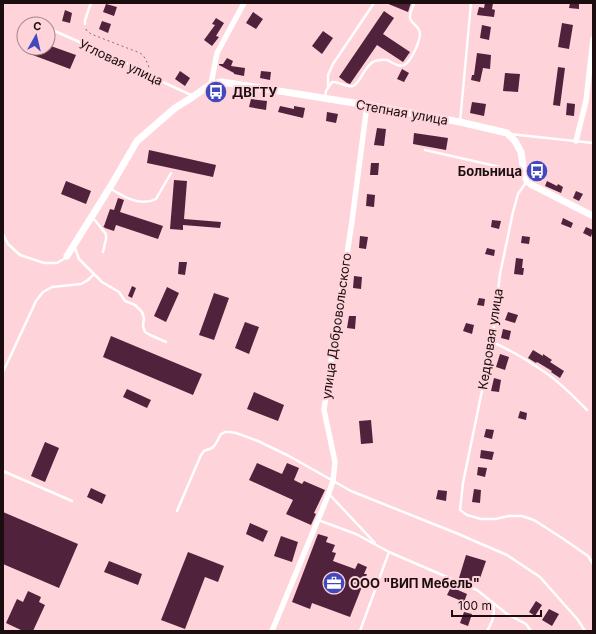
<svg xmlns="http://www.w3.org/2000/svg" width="596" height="634" viewBox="0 0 596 634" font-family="Inter,sans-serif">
  <rect width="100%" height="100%" fill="#fed3da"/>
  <path fill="#50223b" d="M386 3H411L408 12Z
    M485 3H493L492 9 495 10 494 17 477 15 479 7 484 8Z
    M570 3H579V9L569 8Z
    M106 4 117 7 114 16 103 12Z
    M65 10 72 13 70 23 62 21Z
    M384 11 394 18 383 34 410 52 403 62 377 45 350 84 347 83 339 77Z
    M253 12 263 19 256 29 246 23Z
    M216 18 224 23 216 36 219 37 212 46 204 40 215 25 212 24Z
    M102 21 111 24 108 33 99 29Z
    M562 23 573 25 569 49 558 47Z
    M482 25 491 27 489 40 480 38Z
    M323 31 333 38 322 54 312 46Z
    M48 45 76 55 70 69 30 54 32 48H48Z
    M477 53 491 55 490 69 483 68 480 82 471 80 472 75H474Z
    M227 58 233 61 231 66 245 68 244 76 234 74V73L219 65V64H223Z
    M558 67 565 68 560 106 553 105Z
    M402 69 409 73 404 82 397 79Z
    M180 71 190 78 185 86 175 79Z
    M261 71 271 72 270 80 260 78Z
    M505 73 520 74 518 92 503 91Z
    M251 99 267 101 266 110 249 107Z
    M472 102 486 104 484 116 470 113Z
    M567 103 575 104 574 116 566 115Z
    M280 106 294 109V106L305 108 303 118 278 112Z
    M327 112 338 114 336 123 326 121Z
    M377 128 386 129 384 146 374 145Z
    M414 133 448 138 446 150 413 144Z
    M149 150 216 165 213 177 147 163Z
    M371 163H379L378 175H370Z
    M174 180 187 181 184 219 221 222 220 228 183 225V230L170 229Z
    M66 181 91 191 86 204 61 194Z
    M547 181 557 186 558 184 563 187 561 193 545 186Z
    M576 191 583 194 579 201 573 198Z
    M367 194 375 195 374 207 366 206Z
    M118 198 124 200 120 212 163 226 158 239 116 225 114 231 105 228 103 226H104L110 209 114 210Z
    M563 218 573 223 571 228 561 224Z
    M492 220 501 221 499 229 491 227Z
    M586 227 593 230 591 237 583 233Z
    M360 236 368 237 366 249 359 248Z
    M522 236 530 237 529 244 521 243Z
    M487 248 495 250 494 256 485 254Z
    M516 258 523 259 522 268H524L523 275 514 274Z
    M179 262H187L185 275 178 274Z
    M354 276 362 277 361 289 353 288Z
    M132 286 136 288 132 298 128 296Z
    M167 287 179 293 166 322 154 316Z
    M214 293 229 298 214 340 199 335Z
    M479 298 485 299 484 306 477 305Z
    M508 312 518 315 515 323 505 320Z
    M349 316H356L355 329 347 328Z
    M245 322 259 327 249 354 235 348Z
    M466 323 474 325 472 334 463 331Z
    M503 329 511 331 509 340 501 338Z
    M111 336 202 374 193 395 103 357Z
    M533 350 543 356V354L552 360 550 362 564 371 560 378 551 372 552 371 537 362 536 363 528 358Z
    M500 354 509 357 505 370 496 367Z
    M494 378 501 380 499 392 491 391Z
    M127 389 151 400 147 408 123 397Z
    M254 392 284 405 278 421 247 409Z
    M520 411 527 413 526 420 518 418Z
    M371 420 373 443 361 444 359 421Z
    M486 429 494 430 492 439 484 437Z
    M45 442 59 448 45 482 31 476Z
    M481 450 494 452 492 460 480 458Z
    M257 463 282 474 287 463 299 468 294 480 302 484 304 481 325 490 314 513 316 514 311 525 286 514 293 500 249 480Z
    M478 467 487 468 485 477 477 475Z
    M91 488 106 495 102 504 87 497Z
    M474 489 481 490 480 503 472 502Z
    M438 490 447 491 446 501 436 499Z
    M3 512 78 544 59 588 3 564Z
    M250 523 268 531 263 542 246 534Z
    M318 534 328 537 326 542 335 545 332 552 336 553 333 561 355 569 358 563 367 567 364 574H367L350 617 312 603 310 609 292 602Z
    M281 536 298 542 292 562 274 556Z
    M188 552 224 566 218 582 205 577 185 629 161 620Z
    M466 555 486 561 478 584 459 578Z
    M109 561 142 574 138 585 104 572Z
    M451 587 467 594 464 602 447 595Z
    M28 591 41 597 39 602 45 605 33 631H23L6 623 17 599 23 602Z
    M536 601 542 605 535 616 529 612Z
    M549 609 559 614 552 626 542 620Z
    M464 612 472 614 468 626 460 623Z"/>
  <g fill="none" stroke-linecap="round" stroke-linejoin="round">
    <path stroke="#886c70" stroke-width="1" stroke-dasharray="2 3" stroke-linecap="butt" d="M86 29 87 31 91 34 140 53C146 57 147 63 150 70"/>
    <path stroke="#fff" stroke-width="2.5" d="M34 22 38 24
      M85 24V20L91 3
      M48 28 140 69 152 77 191 95
      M328 86V75L333 64 374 3
      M325 98 326 91 332 82C339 81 346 88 353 86 361 83 364 65 375 61 379 60 383 59 387 60 392 62 399 68 404 65 411 62 423 37 419 30 417 25 411 23 410 18 409 13 413 8 414 3
      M460 122 471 3
      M510 134 593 143
      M425 150 522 172
      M527 181 518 194 513 212 500 274 492 342 463 483 460 510 467 515 481 519H495L509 516H522L534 520 562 538 588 556 593 564
      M110 188C123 197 141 207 156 199L171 173
      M93 218 106 234V239L103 252
      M3 234 8 244 20 255 44 263H57L67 257
      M75 248 79 259 102 282 119 292 125 301 135 305 142 312 144 318 143 326 145 332 150 335 166 342
      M492 342C511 350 529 361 546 373 561 383 574 397 587 410
      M3 372 36 301 43 292 52 287 81 284 88 280 94 274
      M3 471 72 501
      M329 494 375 543
      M177 511 201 455 204 451 212 448 215 445 221 434 225 432H230L236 433 258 441 289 456 351 491 456 533 507 555 540 577 578 620 585 631
      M318 520 356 534 389 552 477 590 507 614 526 624 531 631
      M360 631 389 552
      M487 631C493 621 495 615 493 603"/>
    <path stroke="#fff" stroke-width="5.5" d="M211 84 217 53 244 3
      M576 141 586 101 593 39
      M272 631 327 498 333 481 335 462 324 410 325 402 352 221 367 105"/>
    <path stroke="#fff" stroke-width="7" d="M67 256 112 184 137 141 175 108 194 96 211 84 222 82 367 105 460 122 507 133 515 141 521 152 524 173 527 181 532 185 593 216"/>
  </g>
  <defs>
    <g id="bus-disc" transform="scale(1.15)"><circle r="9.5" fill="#4248bd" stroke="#fed3da"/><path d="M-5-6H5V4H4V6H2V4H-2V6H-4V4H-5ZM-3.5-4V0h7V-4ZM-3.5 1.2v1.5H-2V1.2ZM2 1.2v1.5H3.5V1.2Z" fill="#fff"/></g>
    <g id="office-disc" transform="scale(1.15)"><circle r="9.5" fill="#4248bd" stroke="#fed3da"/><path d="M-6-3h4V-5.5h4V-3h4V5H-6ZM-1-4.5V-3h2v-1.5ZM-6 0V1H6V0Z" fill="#fff"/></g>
  </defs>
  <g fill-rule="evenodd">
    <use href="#bus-disc" x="216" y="92"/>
    <use href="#bus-disc" x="537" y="171"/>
    <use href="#office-disc" x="334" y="583"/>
  </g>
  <g text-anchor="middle" stroke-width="4" stroke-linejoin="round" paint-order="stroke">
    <g font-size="13" fill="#1c0e10" stroke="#fed3da">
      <text transform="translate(121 62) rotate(25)" y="5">Угловая улица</text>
      <text transform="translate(402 112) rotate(10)" y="5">Степная улица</text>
      <text transform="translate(336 326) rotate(-82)" y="5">улица Добровольского</text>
      <text transform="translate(490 339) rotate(-81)" y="5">Кедровая улица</text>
    </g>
    <g font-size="13" font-weight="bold" fill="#1c0e10" stroke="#fed3da" text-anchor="start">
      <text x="232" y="97">ДВГТУ</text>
      <text x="522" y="176" text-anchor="end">Больница</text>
      <text x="350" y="588">ООО "ВИП Мебель"</text>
    </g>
  </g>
  <rect width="596" height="634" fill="none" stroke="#1c0e10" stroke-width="8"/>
  <g transform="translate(36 36) rotate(8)"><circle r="19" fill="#fed3da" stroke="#a48489"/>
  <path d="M0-3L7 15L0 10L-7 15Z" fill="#4248bd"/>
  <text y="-6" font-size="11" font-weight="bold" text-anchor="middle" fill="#1c0e10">С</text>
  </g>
  <path d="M452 610v6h89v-6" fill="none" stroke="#1c0e10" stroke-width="2"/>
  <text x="458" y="610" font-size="12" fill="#1c0e10" stroke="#fed3da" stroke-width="3" paint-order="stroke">100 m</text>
</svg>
